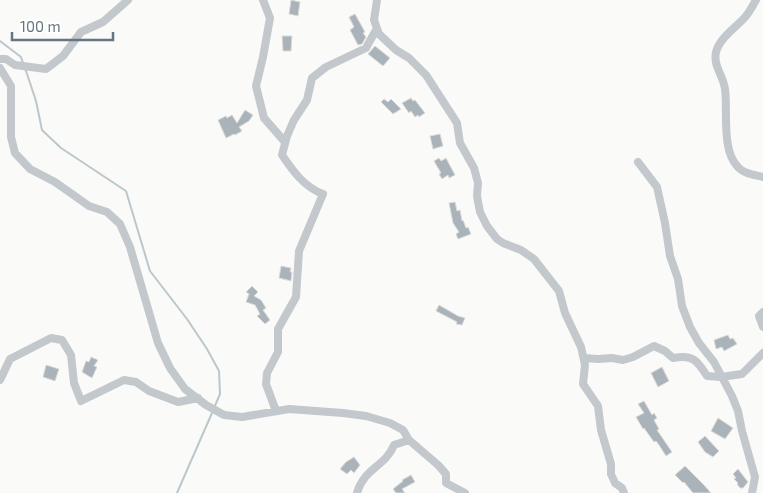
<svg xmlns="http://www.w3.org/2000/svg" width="763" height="493" viewBox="0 0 763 493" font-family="'Exo 2',sans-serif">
  <rect width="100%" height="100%" fill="#fafaf8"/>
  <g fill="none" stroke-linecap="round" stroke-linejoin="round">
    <path stroke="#bbc7cb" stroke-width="2" d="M0 41 21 57 23 63
      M25 68 36 101 42 130 61 148 126 191 150 271 187 319 207 349 219 371 220 394 214 408
      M177 493 212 413"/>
  </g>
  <path fill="#aab3b9" stroke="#dcdcda" d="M291 0 300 2 298 16 289 14Z
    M355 14 365 32 363 33 366 37 362 44 358 45 350 30 354 27 349 17Z
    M282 36H292L291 51H283Z
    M375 46 390 58 383 66 368 54Z
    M411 98 413 101 415 100 425 113 419 117 418 115 415 117 411 111 409 113 402 103Z
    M384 99 388 102 391 99 401 109 393 114 381 102Z
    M245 110 253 115 249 121 239 127 242 131 235 135 234 134 226 138 218 120 226 116 227 118 232 115 237 123Z
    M440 134 443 146 433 149 430 136Z
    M439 158 441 161 446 158 455 175 449 178 448 175 442 179 439 174 441 173 434 161Z
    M455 202 457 211 460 210 462 221 463 220 466 228 468 227 471 234 458 239 456 234 459 232 453 223 449 203Z
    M281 266 291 268 290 272H292L291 281 279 278Z
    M252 286 258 292 254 296 261 300 266 308 263 310 270 320 265 324 257 316 260 314 255 305 246 302 249 294 246 292Z
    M439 305 458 316 465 318 462 325 456 324 457 322 436 311Z
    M728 335 730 339 733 338 737 344 724 351 722 347 716 349 714 340Z
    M91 357 98 360 94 366 97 367 92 378 82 372 86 361 89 362Z
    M46 365 59 369 55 381 43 377Z
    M662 367 669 381 658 387 651 373Z
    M644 401 652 415 654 413 657 418 654 420 659 429 657 430 672 452 666 456 659 445 656 441 654 442 644 428 643 429 636 417 644 413 638 404Z
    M718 418 733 428 725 439 711 431Z
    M705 436 719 451 713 457 705 452 698 442Z
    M354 457 360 465 354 473 351 470 347 474 340 469 346 462Z
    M685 466 704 485 711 493H693L684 482 683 483 675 475Z
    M738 469 748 482 743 488H740L737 484 738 483 734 479 736 478 733 474Z
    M411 475 415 482 402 489 405 493H396L393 489 403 481 402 480Z"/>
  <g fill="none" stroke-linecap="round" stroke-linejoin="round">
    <path stroke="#c3c8cc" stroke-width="8" d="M263 0 270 18 263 57 256 86 264 118 285 142
      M377 0 374 20 379 34 396 50 409 58 426 75 457 123 460 143 474 168 478 183 477 196 480 212 487 226 497 239 503 243 521 250 534 259 559 291 565 313 581 347 585 365 583 384 598 406 601 430 611 464V474L615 483 622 488 624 493
      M756 0C753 5 750 11 746 16 737 27 720 37 716 52 713 66 723 75 725 89 728 110 721 151 738 167 744 174 755 175 763 177
      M0 59H6L15 65 46 69 63 56 81 32 103 22 128 0
      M0 68 11 86V137L15 153 30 169 55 182 89 206 107 212 120 224 130 247 158 343 170 368 185 389 206 405 224 415 242 417 289 409 343 413 366 416 390 423 403 430 409 440 394 445C386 466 364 468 357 493
      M638 162 657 187 665 223 670 256 678 279 682 306 690 327 699 343 714 362 732 396 738 411 742 431 755 477 752 493
      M763 312 759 316 763 327
      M584 358 598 359 612 358 623 360 633 357 654 346 665 351 673 358C692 354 697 360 707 376L721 377 742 374 763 353
      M0 380 10 359 51 338 62 340 71 355 74 383 81 401 124 380 136 382 149 391 178 402 198 398
      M276 411 266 384 267 373 278 352V329L296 297 299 251 323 194C304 187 293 171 282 155L287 136 294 120 307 100 312 78 326 67 366 48 376 30
      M409 440 438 465 446 474V483L465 493"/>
  </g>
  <path d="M12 32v8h101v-8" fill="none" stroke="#657683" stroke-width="2.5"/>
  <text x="20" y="32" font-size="15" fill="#657683" stroke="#ffffff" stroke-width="4" paint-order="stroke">100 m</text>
</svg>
